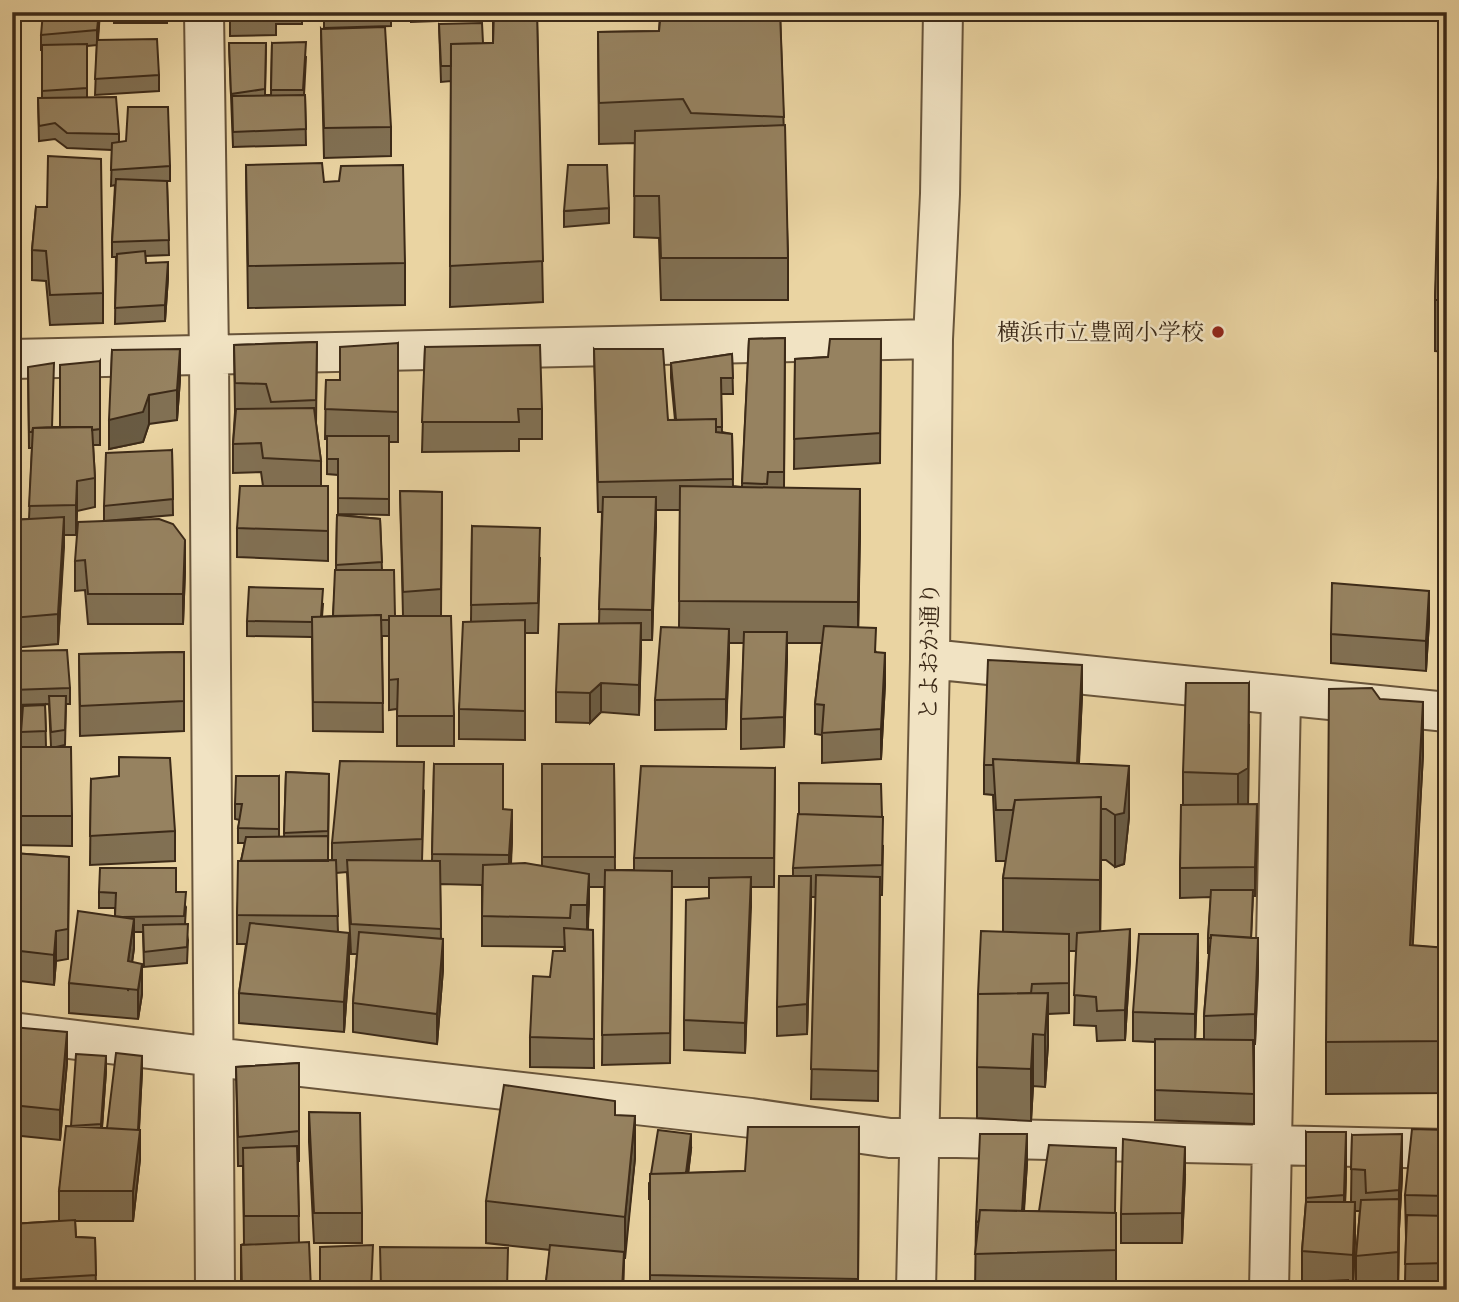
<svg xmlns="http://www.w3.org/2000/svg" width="1459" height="1302" viewBox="0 0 1459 1302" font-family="'IM FELL French Canon','Noto Serif JP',serif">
  <rect width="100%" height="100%" fill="#ead4a2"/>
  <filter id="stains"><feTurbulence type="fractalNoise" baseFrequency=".00286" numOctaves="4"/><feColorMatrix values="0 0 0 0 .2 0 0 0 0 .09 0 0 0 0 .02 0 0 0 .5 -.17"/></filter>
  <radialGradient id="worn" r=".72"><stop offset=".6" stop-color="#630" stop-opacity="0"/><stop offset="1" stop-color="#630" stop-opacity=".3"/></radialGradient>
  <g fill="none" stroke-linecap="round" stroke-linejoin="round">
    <g stroke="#68543a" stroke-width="42">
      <path id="minor" d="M204 12 209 355 215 1290
        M12 359 933 339
        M930 659 1447 712
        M12 1032 214 1057 751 1118 890 1138H957L1447 1149
        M916 1290 930 659 933 339 940 194 943 12
        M1269 1290 1281 696"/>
    </g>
    <use href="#minor" stroke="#f1e3c3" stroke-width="38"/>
  </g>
  <path fill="#817053" stroke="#3c2a18" stroke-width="2" d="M100 12 98 40 159 75V91L95 95 97 45 87 46V97L119 134V142L170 166V181H167L169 255 145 256 146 263 168 277 165 321 115 324 116 257H112V242L115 185 111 186 112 150 67 148 55 139 39 141 38 98H42V50H41V35Z
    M114 12H167V23H114Z
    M230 12H302V24H276V35L230 36Z
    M324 12H391V26L324 28Z
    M411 12H636V15L537 18 543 302 450 307 451 81 441 82 439 24 483 43H493V19L411 22Z
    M642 12H780L788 258V300H661L659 238 634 237 635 143 599 144 598 32 659 31 660 15 642 16Z
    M321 29 391 127V156L324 158Z
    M229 43H266L265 95H271L272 43 306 57 304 95H305L306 145 233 147Z
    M1447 55V352L1435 351V300Z
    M246 165 324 182 405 263V305L248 308Z
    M36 207 103 293V323L50 325 46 281 32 280V250Z
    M609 208V223L564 227V211Z
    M785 338 784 487 860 530 858 627 876 652 885 683 881 759 822 763V735L815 734V704L822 643H787L784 747 741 749V719L744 643H729L726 729 655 730V700L679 627 680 510H656L652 640H641L639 715 601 712 590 723 556 722V692L599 623 602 512H598L594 349 668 420H675L671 378V363L732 354 733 394H721L722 432 732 434 733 486 742 487 749 339Z
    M881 339 880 463 794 469 795 359 828 357Z
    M317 342 316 424 321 461V486H328V561L237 557V528L263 486 261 472 233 473V444L235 412 234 345Z
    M398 343V442H389V515L338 514V475L327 474V439H325L326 380H340Z
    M425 347 542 409V439H519V451L422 452Z
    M112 350 180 379 177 420 149 424 143 442 109 449Z
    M100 361V445H93L95 478V507L77 511 76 535H64L58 644 12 648V520L29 519 32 448H29L28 367 52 427H60Z
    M12 391 16 439V469H12Z
    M172 450 173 515 105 521 185 570 183 624H88L85 590 75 591V561L104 521V506Z
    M400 491 442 492 441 616 454 716V746H397V709L389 710V636H382L383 732 313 731 312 637 247 636V621L323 604 322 617 333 616 336 570 337 515 380 519 382 570 395 616H403Z
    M472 526 540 558 538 633H525V740L459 739V709L471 621Z
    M1429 621 1426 671 1331 663V634Z
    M12 651 70 688V704H66L65 745 56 747 72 816V846L12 845V747H21V732L45 705 46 747H51L49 704 15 705V746H12Z
    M184 652V731L80 736 79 654Z
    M1249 683 1248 804 1257 834 1255 896H1253L1251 938 1258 968 1255 1044H1254V1124L1155 1120V1042L1133 1041V1012L1198 964 1195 1039H1204V1016L1209 953H1208V938L1211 897 1180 898V868L1183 805V772Z
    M1082 695 1079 763 1129 817 1124 864 1115 867 1106 860H1101L1100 932 1130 959 1125 1040 1097 1041 1096 1026 1074 1025 1076 951H1069V1013L1048 1014V1044L1045 1087 1033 1086 1031 1121 977 1118V1067L1003 932V878L1006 861H996L993 795 984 794V765Z
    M1447 718V855H1441L1440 719Z
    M1423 754 1412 946 1447 948 1446 1093 1326 1094V1042Z
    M434 764 503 809 512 840 511 864 542 866V764H614L615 870H634V858L775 768 774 887H751L745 1053 684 1050V1020L709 898V887H672L670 1063 602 1065 604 887H589L588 930H593L594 1068 530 1067V1037L550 977 564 951V947L482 946V885L440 884 441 939 443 969 437 1044 353 1032V1003L357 954H351L347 872 336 873 338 932 349 963 344 1032 239 1023V993L246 944H237V915L241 861 245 843H238V828L240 820 235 819V804L279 776V837H284L286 772 329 774 328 861 332 860V843L424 791 422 861H432Z
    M91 779 175 831V861L90 865Z
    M883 846 882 895H880L878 1101 811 1099 816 897H811L807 1034 777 1036V1007L793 876V868Z
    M12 853 69 857 68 959 56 961 54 985 12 980Z
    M99 892H176L186 907 185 924 188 940 187 963 144 967 143 932H134V948L132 962 142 994 138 1019 69 1013V983L115 916V908H99Z
    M12 1027 67 1062 60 1140 12 1135Z
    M299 1063V1161H298L299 1242 311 1290H241V1245L244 1244 243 1166H238L236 1067Z
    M106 1071 102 1128H107L142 1071 139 1130 140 1159 133 1221H75L76 1237 95 1238 96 1290H12V1224L59 1221V1191L71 1126Z
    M309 1112 362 1213V1243H314L309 1142Z
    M615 1115 635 1158 624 1259 623 1290H545L550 1250 486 1243V1201Z
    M859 1127 858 1290H650V1199H649V1183L691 1149 688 1173 745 1171Z
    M1447 1130V1290L1405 1282 1406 1237 1405 1195Z
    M1306 1132 1346 1174 1345 1202H1351L1352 1135 1402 1176 1399 1229 1398 1290H1356V1256L1360 1211H1355L1353 1290H1302V1251L1306 1202Z
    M1027 1163 1024 1211 1116 1213V1290H975L976 1222Z
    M1185 1176 1182 1243H1121V1214Z"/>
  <path fill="#695b43" stroke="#3c2a18" stroke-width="2" d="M99 12H100L97 45V30Z
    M168 262V277L165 321V305Z
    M180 349V379L177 420V390Z
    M149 395V424L143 442 109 449V420Z
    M77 481V511L76 535V505Z
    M860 489V530L858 644V602Z
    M656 497V527L652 640V610Z
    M64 517V547L58 644V614Z
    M185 540V570L183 624V594Z
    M1429 591V621L1426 671V641Z
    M641 623V652L639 715V685Z
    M729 629V658L726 729V699Z
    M787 632V662L784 747V717Z
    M885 653V683L881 759V729Z
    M1082 665V695L1077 798V768Z
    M601 683V712L590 723V693Z
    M1423 702V754L1410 997V945Z
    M1249 724 1248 810 1238 816V774Z
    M1129 766V817L1124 864 1115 867V815Z
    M1101 797V868L1100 951V880Z
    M1257 804V834L1255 896V867Z
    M512 810V840L509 885V855Z
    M589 874V904L587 934V905Z
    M811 876V905L807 1034V1004Z
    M751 877V907L745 1053V1023Z
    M134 919V948L128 991V961Z
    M1130 929V959L1125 1040V1010Z
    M56 931V961L54 985V955Z
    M349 933V963L344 1032V1002Z
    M1198 934V964L1195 1044V1014Z
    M1258 938V968L1255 1044V1014Z
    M443 939V969L437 1044V1014Z
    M1447 962V1014L1446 1093V1041Z
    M142 964V994L138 1019V990Z
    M1048 993V1044L1045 1087V1035Z
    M67 1032V1062L60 1140V1110Z
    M1033 1034V1086L1031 1121V1069Z
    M106 1056V1071L101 1140V1124Z
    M142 1056V1071L138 1145V1130Z
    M635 1116V1158L625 1259V1217Z
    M140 1130V1159L133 1221V1191Z
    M1346 1132V1174L1344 1237V1195Z
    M691 1134V1149L685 1201V1186Z
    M1027 1134V1163L1021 1249V1219Z
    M1402 1134V1176L1399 1229 1398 1290 1399 1190Z
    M1185 1147V1176L1182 1243V1213Z
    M1355 1202V1243L1353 1290V1255Z
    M624 1252 623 1290H622Z"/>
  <path fill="#968260" stroke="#3c2a18" stroke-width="2" d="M43 12H99L97 30 41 35Z
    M494 12H537L543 261 450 266 451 44 493 43Z
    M661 12H780L784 117 691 113 683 99 599 103 598 32 659 31Z
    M482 23 483 43 451 44V66H441L439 24Z
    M385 27 391 127 324 128 321 29Z
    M157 39 159 75 95 79 97 40Z
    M306 42 303 90H271L272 43Z
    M229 43H266L265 89 231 94Z
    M87 44V88L42 91V45Z
    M1441 55H1447V300H1435Z
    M305 95 306 129 233 132 232 96Z
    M116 97 119 134 67 133 55 123 39 126 38 98Z
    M128 107H168L170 166 111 170 112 143 126 141Z
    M785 125 788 258H661L659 196H634L635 131Z
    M48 156 101 159 103 293 50 295 46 251 32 250 36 207H47Z
    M322 163 324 182 339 181 341 166 403 165 405 263 248 266 246 165Z
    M568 165H607L609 208 564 211Z
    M116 179 167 181 169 240 112 242Z
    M145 251 146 263 168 262 165 305 115 308 117 254Z
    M785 338 784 472H768L767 484 742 483 749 339Z
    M830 339H881L880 433 794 439 795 359 828 357Z
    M317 342 316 400 271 402 266 384 235 383 234 345Z
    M398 343V412L325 409 326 380H340V347Z
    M540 345 542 409H518L519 422H422L425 347Z
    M180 349 177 390 149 395 143 412 109 420 112 350Z
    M594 349H663L668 420 716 419V432L732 434 733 479 598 482Z
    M732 354 733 378H721L722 427H716V419L676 420 671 363Z
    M100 361V429L92 430V427H60V365Z
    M54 363 52 427 33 428 32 432H29L28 367Z
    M12 391H15L16 439H12Z
    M314 408 321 461 263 458 261 443 233 444 236 409Z
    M92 427 95 478 77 481 76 505 29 506 33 428Z
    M327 436H389V499L338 498V459H327Z
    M172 450 173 499 104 506 106 453Z
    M240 486H328V531L237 528Z
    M680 486 860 489 858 602 679 601Z
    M400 491 442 492 441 589 403 592Z
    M603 497H656L652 610 599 609Z
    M337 515 380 519 382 562 336 565Z
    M64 517 58 614 12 618V520Z
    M159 519 173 524 185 540 183 594H88L85 560 75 561 78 522Z
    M472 526 540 528 538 603 471 605Z
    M335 570H394L395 616H389V620H381V615L333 616Z
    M1332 583 1429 591 1426 641 1331 634Z
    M249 587 323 589 321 617H312V622L247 621Z
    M381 615 383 703 313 702 312 617Z
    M389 616H451L454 716H397L398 679 389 680Z
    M525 620V711L459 709 463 622Z
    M641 623 639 685 601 683 590 693 556 692 559 624Z
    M824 626 876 628 875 652 885 653 881 729 822 733 824 705 815 704Z
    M661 627 729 629 726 699 655 700Z
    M744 632H787L784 717 741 719Z
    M67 650 70 688 12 690V651Z
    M184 652V701L80 706 79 654Z
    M988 660 1082 665 1077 763 993 759V765H984Z
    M1186 683H1249L1248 768 1238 774 1183 772Z
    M1372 688 1380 699 1423 702 1410 945 1447 948 1446 1041 1326 1042 1329 689Z
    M49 696H66L65 730 51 732Z
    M12 698H15V730H12Z
    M45 705 46 731 21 732 23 706Z
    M1447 718V825H1441L1440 719Z
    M12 747H71L72 816H12Z
    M119 757 170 758 175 831 90 836 91 779 119 776Z
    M993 759 1129 766 1124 813 1115 815 1106 809H1101V797L1015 800 1013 810H996Z
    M340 761 424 762 422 839 332 843Z
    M434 764H503V809L512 810 509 855 432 854Z
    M542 764H614L615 857H542Z
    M641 766 775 768 774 858H634Z
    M286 772 329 774 328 831 284 833Z
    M236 776H279V829L238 828 242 804H235Z
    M799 783 881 784 882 817 799 814Z
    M1101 797 1100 880 1003 878 1015 800Z
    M1257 804 1255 867 1180 868 1181 805Z
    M798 814 883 817 882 865 793 868Z
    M328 836V861H241L246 837Z
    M12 853 69 857 68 929 56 931 54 955 12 950Z
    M336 860 338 916 237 915 238 861Z
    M347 860 440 861 441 929 351 924Z
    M525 863 589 874 587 905H571L570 918 482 916 483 865Z
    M100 868H176V892H186L184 916 122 917 115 916 116 893 99 892Z
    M605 870 672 871 670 1033 602 1035Z
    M816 875 880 877 878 1071 811 1069Z
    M779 876H811L807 1004 777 1007Z
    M751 877 745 1023 684 1020 686 900 709 898V878Z
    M1211 890H1253L1251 938 1211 935V938H1208Z
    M78 911 134 919 128 961 142 964 138 990 69 983Z
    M250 923 349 933 344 1002 239 993Z
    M188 924 187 947 144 952 143 925Z
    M564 928 593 930 594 1039 530 1037 533 976 550 977 553 951H565Z
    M1130 929 1125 1010 1097 1011 1096 997 1074 995 1077 933Z
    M981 931 1069 934V983L1032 984 1031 993 978 994Z
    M359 932 443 939 437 1014 353 1003Z
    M1139 934H1198L1195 1014 1133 1012Z
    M1211 935 1258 938 1255 1014 1204 1016Z
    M1048 993 1045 1035 1033 1034 1031 1069 977 1067 978 994Z
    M12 1027 67 1032 60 1110 12 1105Z
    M1155 1039 1253 1040 1254 1094 1155 1090Z
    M116 1053 142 1056 138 1130 107 1128Z
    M76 1054 106 1056 101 1124 71 1126Z
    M299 1063V1131L238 1137 236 1067Z
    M504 1085 615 1101V1115L635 1116 625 1217 486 1201Z
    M309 1112 360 1113 362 1213H314Z
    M66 1126 140 1130 133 1191H59Z
    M748 1127H859L858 1279 650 1275V1174L745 1171Z
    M1412 1129 1447 1130V1196L1405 1195Z
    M658 1130 691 1134 686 1173 651 1174Z
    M1306 1132H1346L1344 1195 1306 1198Z
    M980 1134H1027L1022 1211 980 1210 979 1221 976 1222Z
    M1402 1134 1399 1190 1366 1193 1365 1170 1351 1169 1352 1135Z
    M1123 1139 1185 1147 1182 1213 1121 1214Z
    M1049 1145 1116 1148 1115 1213 1039 1211Z
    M297 1146 299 1216H244L243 1148Z
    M1399 1199 1398 1252 1356 1256 1361 1200Z
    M1306 1202H1355L1353 1255 1302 1251Z
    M980 1210 1116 1213V1250L975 1254Z
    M1407 1215 1447 1216V1263L1405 1264Z
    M75 1220 76 1237 95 1238 96 1275 12 1280V1224Z
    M309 1242 311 1290H242L241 1245Z
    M373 1245 371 1290H320V1247Z
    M550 1245 624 1252 622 1290H545Z
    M380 1247 508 1248 507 1290H381Z
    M1348 1280V1290H1305L1306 1282Z
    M1403 1282H1447V1290H1403Z"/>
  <circle fill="#8f2418" stroke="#f1e3c3" stroke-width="2.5" cx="1218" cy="332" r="7"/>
  <g text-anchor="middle" stroke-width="5" stroke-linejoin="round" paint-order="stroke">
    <g font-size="23" fill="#3c2a18" stroke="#f1e3c3" text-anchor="end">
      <text x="1204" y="340">横浜市立豊岡小学校</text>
    </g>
    <g font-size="23" fill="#3c2a18" stroke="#f1e3c3">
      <text transform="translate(929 651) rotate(-89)" y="8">とよおか通り</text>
    </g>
  </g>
  <rect width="1459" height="1302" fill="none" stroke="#ead4a2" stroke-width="42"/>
  <rect x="14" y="14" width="1431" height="1274" fill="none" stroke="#3c2a18" stroke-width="3.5"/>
  <rect x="21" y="21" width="1417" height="1260" fill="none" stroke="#3c2a18" stroke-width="2"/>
  <rect width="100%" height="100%" filter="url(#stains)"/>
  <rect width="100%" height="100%" fill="url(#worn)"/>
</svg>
